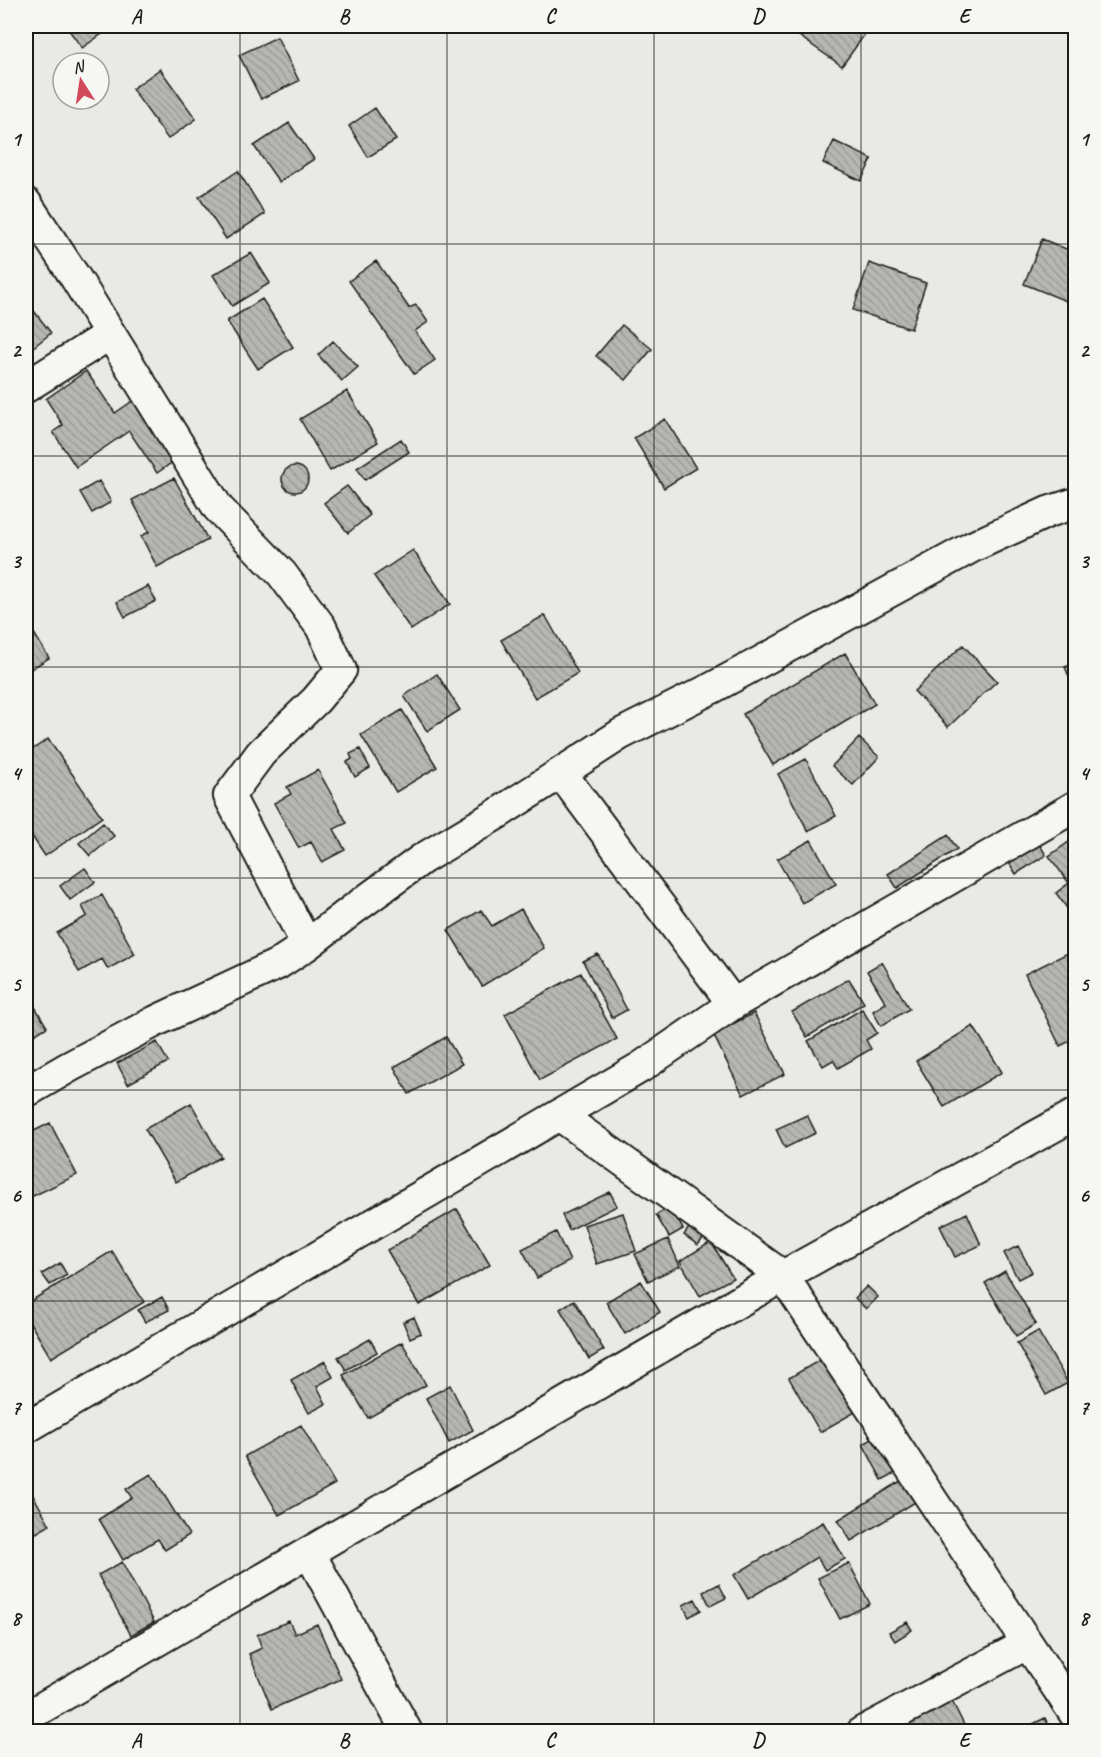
<svg xmlns="http://www.w3.org/2000/svg" width="1101" height="1757" viewBox="0 0 1101 1757" font-family="Caveat,sans-serif">
  <defs>
    <pattern id="building-back-hatch" width="6" height="6" patternUnits="userSpaceOnUse" patternTransform="scale(1.5)"><rect width="6" height="6" fill="#b6b6b3"/><path d="M-1 5l2 2M0 0l6 6M5-1l2 2" fill="none" stroke="#9c9c99"/></pattern>
  </defs>
  <rect width="100%" height="100%" fill="#e9e9e5"/>
  <filter id="ink" filterUnits="userSpaceOnUse"><feTurbulence type="fractalNoise" baseFrequency=".0167" numOctaves="2"/><feDisplacementMap in="SourceGraphic" scale="12" xChannelSelector="R" yChannelSelector="G"/><feConvolveMatrix kernelMatrix="1 2 1 2 8 2 1 2 1" color-interpolation-filters="sRGB"/></filter>
  <g filter="url(#ink)">
    <path fill="url(#building-back-hatch)" stroke="#1c1c1c" stroke-width="1.5" d="M66 26H107L109 29 82 48Z
      M806 26H853L865 34 842 66 799 36Z
      M277 37 299 81 261 99 239 55Z
      M160 69 196 119 168 139 132 89Z
      M375 108 396 140 368 157 349 126Z
      M289 123 314 159 279 182 254 146Z
      M834 141 872 159 861 181 823 163Z
      M238 171 265 214 226 239 199 197Z
      M1042 239 1076 253V305L1024 284Z
      M251 253 270 283 232 306 213 275Z
      M376 261 409 308 416 305 428 322 415 331 435 360 414 374 349 281Z
      M869 263 926 283 911 329 853 310Z
      M262 299 293 347 258 369 227 321Z
      M34 311 51 333 26 353V317Z
      M622 325 652 349 626 380 596 356Z
      M333 341 358 367 342 381 318 355Z
      M86 371 115 413 134 400 174 461 157 473 129 431 76 467 53 432 63 425 46 399Z
      M347 391 378 442 330 471 300 419Z
      M665 419 696 468 664 488 634 438Z
      M401 439 409 452 365 480 357 468Z
      M282 479a13 13 0 1 1 26 0a13 13 0 1 1-26 0Z
      M174 478 208 540 157 567 141 536 149 532 132 500Z
      M99 481 111 502 92 513 80 492Z
      M347 486 370 515 348 533 324 503Z
      M413 550 450 604 411 630 374 576Z
      M148 586 156 601 125 617 117 602Z
      M545 615 578 673 535 698 501 640Z
      M26 620 49 658 26 672Z
      M963 645 997 681 948 727 914 691Z
      M845 653 875 704 773 765 743 714Z
      M1076 663V693L1065 667Z
      M437 674 460 710 427 731 404 696Z
      M402 710 437 767 396 792 361 735Z
      M859 738 879 757 853 785 832 766Z
      M48 739 102 817 45 856 26 827V754Z
      M360 749 370 768 355 777 347 762 352 759 350 754Z
      M806 759 836 816 808 831 778 774Z
      M318 770 347 823 334 829 345 850 322 862 311 842 299 848 274 803 291 794 287 787Z
      M103 823 114 836 90 856 79 843Z
      M948 835 957 849 897 888 888 874Z
      M1076 837V917L1074 918 1056 893 1069 883 1049 856Z
      M811 840 836 884 802 903 777 859Z
      M1038 842 1046 855 1016 874 1008 861Z
      M85 868 95 882 70 900 60 886Z
      M102 895 135 954 108 969 102 959 79 972 57 933 87 916 82 906Z
      M521 909 544 948 482 986 448 930 481 910 492 926Z
      M1076 949V1038L1060 1046 1025 974Z
      M598 954 627 1010 612 1018 583 961Z
      M882 962 909 1009 881 1026 873 1011 886 1003 867 971Z
      M581 973 617 1039 540 1080 505 1014Z
      M849 979 864 1003 807 1037 792 1012Z
      M26 992 47 1027 26 1040Z
      M862 1009 877 1033 866 1040 871 1049 838 1068 833 1060 823 1066 808 1041Z
      M754 1013 785 1074 743 1095 713 1034Z
      M973 1026 1002 1072 944 1107 916 1061Z
      M446 1037 462 1064 409 1094 394 1067Z
      M157 1042 168 1062 128 1084 117 1063Z
      M191 1103 221 1157 176 1182 145 1129Z
      M807 1115 816 1133 785 1148 776 1129Z
      M50 1123 77 1175 31 1197 26 1186V1135Z
      M610 1192 617 1206 569 1230 562 1215Z
      M670 1207 683 1229 669 1237 656 1215Z
      M457 1209 490 1265 419 1305 387 1250Z
      M623 1213 636 1251 597 1264 584 1225Z
      M967 1213 981 1245 955 1257 940 1226Z
      M690 1226 705 1236 698 1245 684 1235Z
      M556 1232 570 1261 537 1278 522 1249Z
      M668 1239 680 1266 648 1281 635 1254Z
      M711 1242 733 1278 700 1296 680 1261Z
      M1018 1246 1032 1272 1018 1279 1004 1253Z
      M112 1251 144 1302 51 1358 26 1316V1304Z
      M60 1263 67 1275 50 1285 42 1274Z
      M1005 1271 1036 1324 1016 1336 985 1283Z
      M641 1281 660 1312 625 1334 606 1302Z
      M867 1286 878 1297 866 1309 855 1298Z
      M162 1297 169 1310 145 1322 138 1310Z
      M574 1300 604 1350 589 1359 560 1309Z
      M414 1317 421 1333 410 1338 403 1322Z
      M1038 1331 1068 1383 1046 1395 1017 1343Z
      M370 1339 377 1352 346 1370 338 1357Z
      M402 1342 426 1385 368 1418 343 1375Z
      M825 1357 857 1411 820 1432 789 1378Z
      M325 1361 333 1377 317 1386 326 1404 309 1413 291 1380Z
      M450 1385 473 1430 449 1443 426 1398Z
      M301 1425 335 1484 279 1515 245 1456Z
      M880 1435 899 1471 882 1480 863 1444Z
      M151 1474 189 1535 165 1550 158 1539 123 1560 99 1519 132 1498 126 1489Z
      M904 1479 917 1501 851 1541 838 1520Z
      M26 1483 50 1525 26 1539Z
      M823 1522 845 1559 825 1570 817 1557 748 1599 734 1575Z
      M122 1562 154 1622 131 1635 98 1575Z
      M849 1563 870 1604 840 1619 818 1578Z
      M719 1584 726 1598 710 1606 703 1592Z
      M695 1599 701 1610 689 1617 683 1605Z
      M289 1621 295 1634 317 1624 341 1679 272 1709 249 1654 262 1648 257 1635Z
      M907 1622 912 1630 895 1641 889 1632Z
      M952 1701 965 1727 956 1732H913L909 1723Z
      M1045 1718 1052 1732H1017Z"/>
    <g fill="none" stroke-linecap="round" stroke-linejoin="round">
      <g stroke="#1c1c1c" stroke-width="34">
        <path id="street" d="M26 203 75 277 218 508 282 574 321 627 341 670 316 700 261 753 229 796 307 945
          M26 387 110 334
          M561 773 733 1004 1076 806
          M26 1092 69 1067 156 1021 278 964 307 945 351 911 422 859 497 814 621 734 714 687 972 547 1048 512 1076 503
          M559 1115 783 1276 1076 1716
          M26 1428 641 1067 733 1004
          M309 1552 407 1732
          M26 1717 783 1276 1076 1114
          M862 1732 1027 1644"/>
      </g>
      <use href="#street" stroke="#f6f6f2" stroke-width="30"/>
    </g>
  </g>
  <path fill="none" stroke="#1c1c1c" stroke-width="1.5" stroke-opacity="0.55" d="M240 26V1732M447 26V1732M654 26V1732M861 26V1732M26 244H1076M26 456H1076M26 667H1076M26 878H1076M26 1090H1076M26 1301H1076M26 1513H1076"/>
  <rect width="1101" height="1757" fill="none" stroke="#f6f6f2" stroke-width="66"/>
  <g transform="translate(81 81) rotate(348)"><circle r="28" fill="#f6f6f2" stroke="#9f9f9c" stroke-width="1.5"/>
  <path d="M0-4.5L10 22L0 15L-10 22Z" fill="#d1495b"/>
  <text y="-9" font-size="16" font-weight="bold" text-anchor="middle" fill="#1c1c1c">N</text>
  </g>
  <rect x="33" y="33" width="1035" height="1691" fill="none" stroke="#1c1c1c" stroke-width="2"/>
  <g font-size="20" text-anchor="middle" font-weight="bold" fill="#1c1c1c">
    <text x="136" y="23">A</text>
    <text x="344" y="23">B</text>
    <text x="550" y="23">C</text>
    <text x="758" y="23">D</text>
    <text x="964" y="23">E</text>
    <text x="16" y="146">1</text>
    <text x="1084" y="146">1</text>
    <text x="16" y="357">2</text>
    <text x="1084" y="357">2</text>
    <text x="16" y="568">3</text>
    <text x="1084" y="568">3</text>
    <text x="16" y="780">4</text>
    <text x="1084" y="780">4</text>
    <text x="16" y="991">5</text>
    <text x="1084" y="991">5</text>
    <text x="16" y="1202">6</text>
    <text x="1084" y="1202">6</text>
    <text x="16" y="1414">7</text>
    <text x="1084" y="1414">7</text>
    <text x="16" y="1625">8</text>
    <text x="1084" y="1625">8</text>
    <text x="136" y="1747">A</text>
    <text x="344" y="1747">B</text>
    <text x="550" y="1747">C</text>
    <text x="758" y="1747">D</text>
    <text x="964" y="1747">E</text>
  </g>
</svg>
